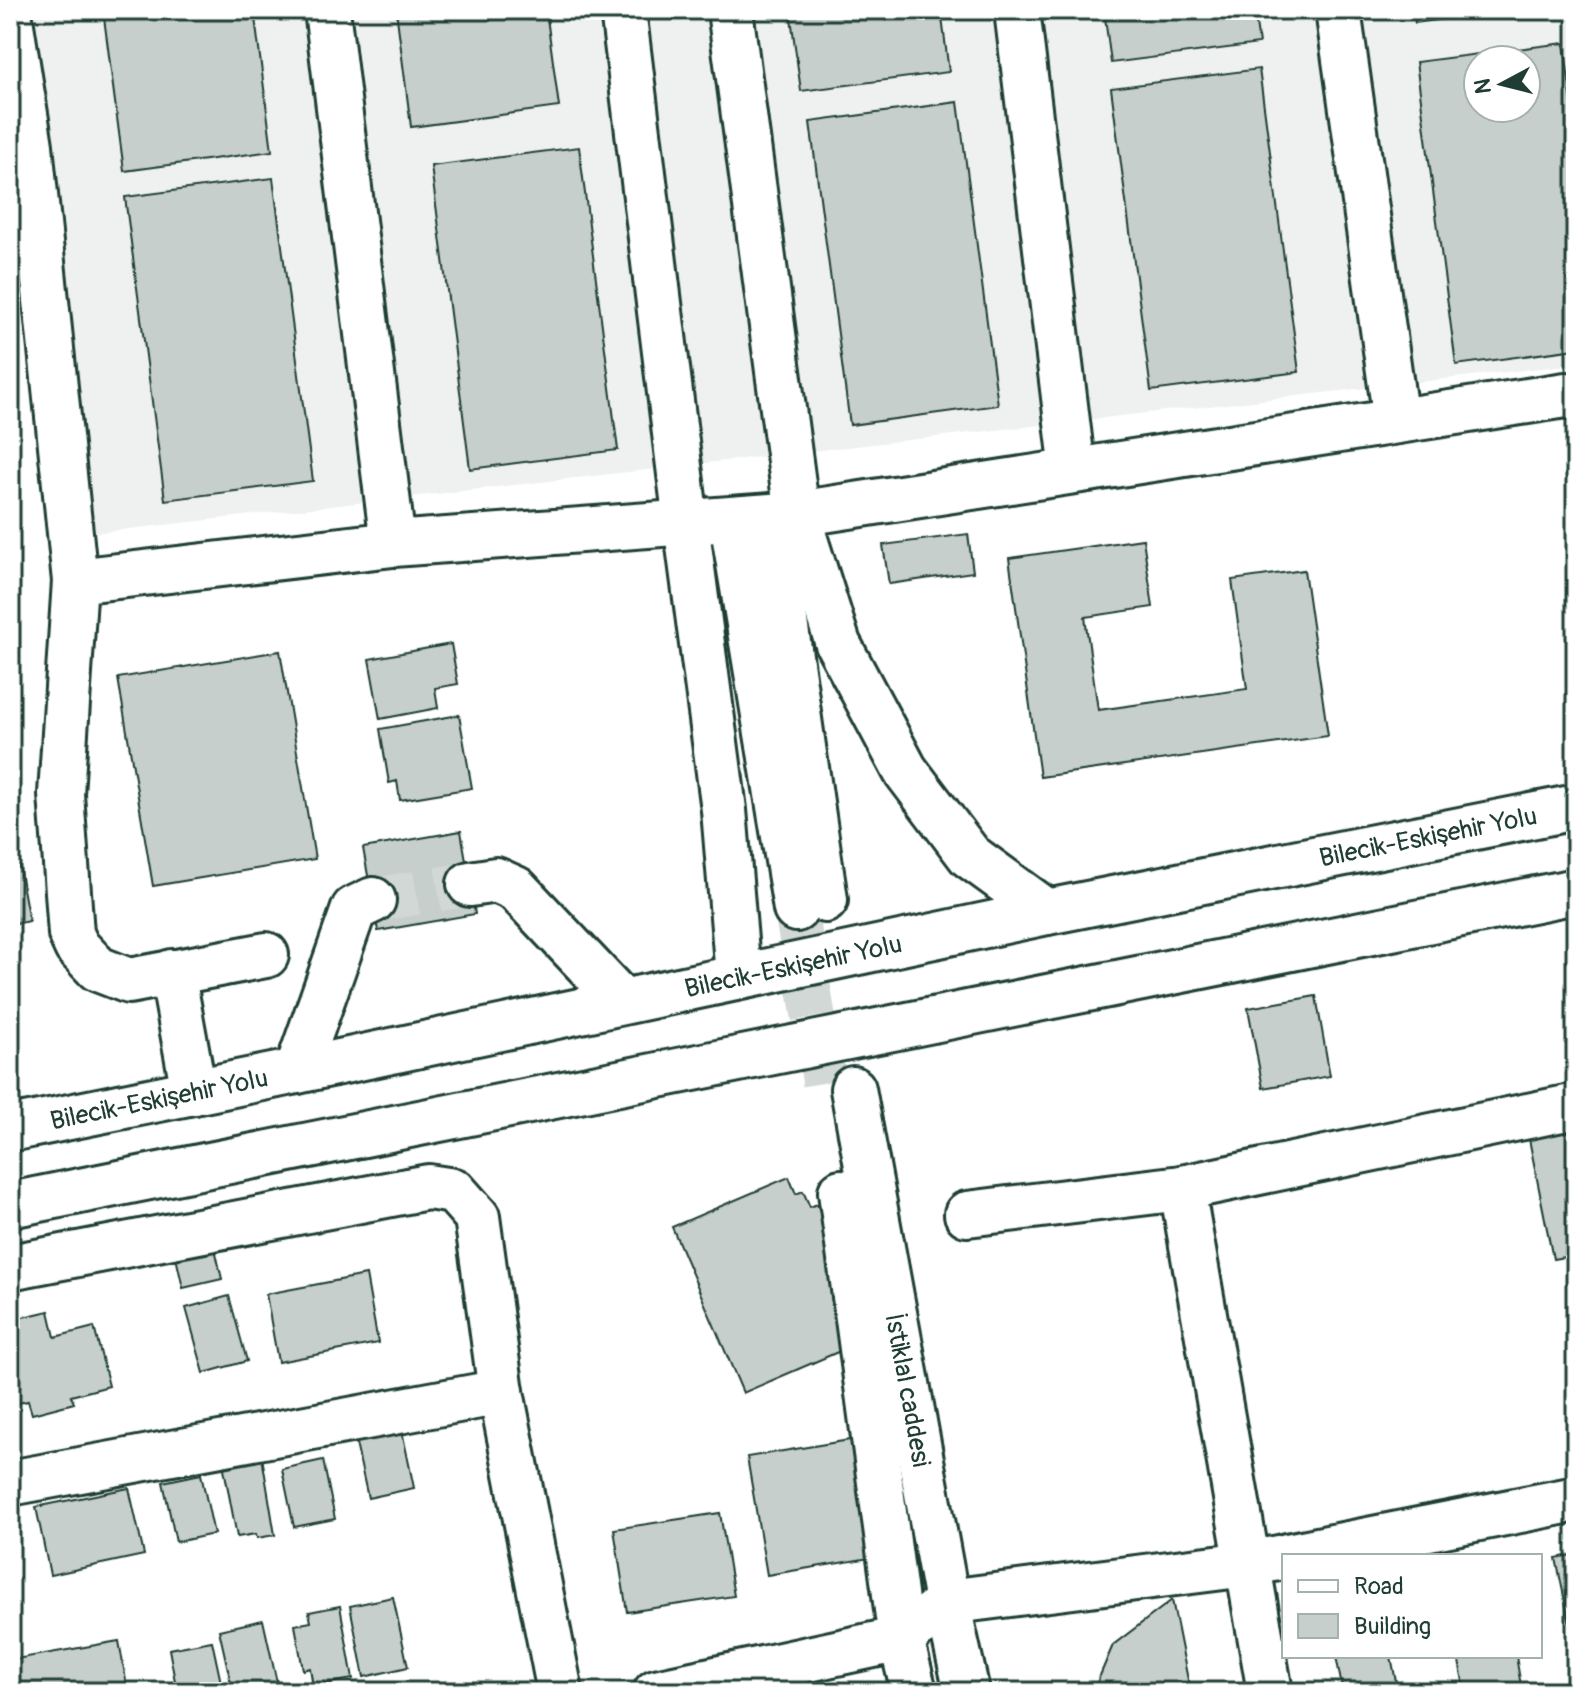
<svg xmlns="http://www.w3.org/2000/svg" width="1586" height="1702" viewBox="0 0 1586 1702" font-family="Pangolin,sans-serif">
  <rect width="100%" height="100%" fill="#fff"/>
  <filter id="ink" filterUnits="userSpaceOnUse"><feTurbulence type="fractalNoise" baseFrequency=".0125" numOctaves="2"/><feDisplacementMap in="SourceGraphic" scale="16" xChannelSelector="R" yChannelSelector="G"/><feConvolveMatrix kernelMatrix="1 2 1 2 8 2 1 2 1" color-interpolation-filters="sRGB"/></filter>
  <g filter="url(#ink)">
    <path fill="#eef1f0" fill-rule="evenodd" d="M32 10H1576V364L94 533ZM1478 60H1526V108H1478Z"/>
    <path fill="#c7cfcc" stroke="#1f3d34" stroke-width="2" fill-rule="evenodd" d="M103 10H254L272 151 124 171Z
      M396 10H546L559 107 411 127Z
      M790 10H941L949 72 801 91Z
      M1104 10H1254L1259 44 1111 63Z
      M1413 10H1516L1415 23Z
      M1564 43 1576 134V349L1456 365 1416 62ZM1478 60H1526V108H1478Z
      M1259 69 1299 372 1151 391 1111 88Z
      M958 102 998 405 850 425 810 122Z
      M579 147 618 450 470 469 431 166Z
      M273 178 313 481 165 500 125 197Z
      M968 534 973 572 889 584 883 545Z
      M1143 539 1153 607 1085 617 1098 710 1247 689 1232 580 1304 570 1328 736 1040 777 1009 558Z
      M451 644 458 684 435 688 438 708 380 719 369 659Z
      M280 651 315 859 153 886 118 678Z
      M459 715 472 788 400 800 397 781 389 783 380 729Z
      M10 818 29 921 10 925Z
      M461 831 475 914 378 931 363 848Z
      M1316 996 1330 1076 1263 1088 1248 1008Z
      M1573 1130 1576 1145V1255L1553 1259 1529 1139Z
      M789 1177 796 1194 803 1191 810 1207 817 1204 853 1290 854 1345 743 1393 672 1227Z
      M214 1244 222 1279 183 1288 175 1253Z
      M366 1275 378 1343 278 1362 266 1294Z
      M229 1296 247 1361 204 1373 186 1308Z
      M49 1311 55 1337 94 1327 109 1386 71 1396 74 1403 32 1414 28 1401 18 1403 10 1372V1320Z
      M400 1421 414 1488 368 1498 353 1430Z
      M856 1439 876 1557 767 1575 747 1457Z
      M262 1457 275 1535 257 1538 256 1534 237 1537 223 1463Z
      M323 1460 335 1519 294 1527 282 1469Z
      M201 1474 214 1534 176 1542 163 1482Z
      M129 1488 144 1555 50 1575 36 1507Z
      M720 1513 734 1596 627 1612 614 1529Z
      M1576 1554V1655L1556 1558Z
      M393 1597 408 1667 364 1677 350 1606Z
      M1172 1600 1190 1690 1177 1692H1093L1113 1645Z
      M340 1606 353 1679 313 1686 310 1668 303 1670 295 1625 311 1622 309 1612Z
      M263 1620 278 1687 256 1692H233L219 1630Z
      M119 1641 128 1692H10V1660Z
      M212 1641 223 1692H177L169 1649Z
      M1336 1656H1391L1398 1692H1343Z
      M1458 1656H1516L1522 1692H1465Z"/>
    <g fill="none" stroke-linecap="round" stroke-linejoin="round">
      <path stroke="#d2d8d6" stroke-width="44" stroke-dasharray="44 22" stroke-linecap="butt" d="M373 900 470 884
        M796 909 827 1099"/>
      <g stroke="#1f3d34" stroke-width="50">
        <g id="minor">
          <path d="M327 10 393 544"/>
          <path d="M623 10 686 523 724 810 738 976"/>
          <path d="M730 10 797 514 838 644 905 770 970 856 1047 912"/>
          <path d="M1017 10 1073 471"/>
          <path d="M1338 10 1396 421"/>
          <path d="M10 19 30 146 75 581 393 544 797 514 1566 395 1576 398"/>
          <path d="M770 517 825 900"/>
          <path d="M732 521 796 909"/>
          <path d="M75 581 61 794 71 934 77 947 98 969 129 981 266 955"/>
          <path d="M470 884 496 880 516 889 622 1001"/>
          <path d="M172 972 194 1092"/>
          <path d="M297 1071 354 909 373 900"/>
          <path id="s1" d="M853 1089 947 1602 967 1692"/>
          <path d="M1182 1188 1270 1692"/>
          <path d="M841 1192 901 1639 914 1692"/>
          <path d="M967 1214 1182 1188 1576 1106"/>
          <path d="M10 1267 428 1187 454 1191 477 1217 501 1392 560 1692"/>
          <path d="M10 1483 501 1392"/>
          <path d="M1287 1556 1576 1499"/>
          <path d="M656 1692 901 1639 947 1602 1247 1564 1284 1557"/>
        </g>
      </g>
      <g stroke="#1f3d34" stroke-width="50">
        <g id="major">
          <path id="s2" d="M10 1129 297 1071 1047 912 1576 807"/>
          <path d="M10 1205 1576 891"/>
        </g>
      </g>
      <use href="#minor" stroke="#fff" stroke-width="44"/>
      <use href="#major" stroke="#fff" stroke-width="44"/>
    </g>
  </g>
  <g text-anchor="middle" stroke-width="8" stroke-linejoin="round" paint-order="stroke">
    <g font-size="26" fill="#1f3d34" stroke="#fff">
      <text dy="9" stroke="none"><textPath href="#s2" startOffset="1448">Bilecik-Eskişehir Yolu</textPath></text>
      <text dy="9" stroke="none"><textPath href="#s2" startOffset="800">Bilecik-Eskişehir Yolu</textPath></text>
      <text dy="9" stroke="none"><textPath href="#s2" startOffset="152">Bilecik-Eskişehir Yolu</textPath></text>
      <text dy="9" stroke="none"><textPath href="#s1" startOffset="306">İstiklal caddesi</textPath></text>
    </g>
  </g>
  <rect width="1586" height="1702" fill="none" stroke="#fff" stroke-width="40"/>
  <rect x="20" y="20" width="1546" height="1662" fill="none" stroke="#1f3d34" stroke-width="3" filter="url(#ink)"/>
  <rect x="1282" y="1554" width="260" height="104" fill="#ffffff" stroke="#a5b1ae" stroke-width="2"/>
  <rect x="1298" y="1580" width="40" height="12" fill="#ffffff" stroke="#a5b1ae" stroke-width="2"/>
  <text x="1354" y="1594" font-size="24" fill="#1f3d34">Road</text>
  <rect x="1298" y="1614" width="40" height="24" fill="#c7cfcc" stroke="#a5b1ae" stroke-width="2"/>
  <text x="1354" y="1634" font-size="24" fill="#1f3d34">Building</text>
  <g transform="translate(1502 84) rotate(263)"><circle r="38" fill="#ffffff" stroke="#a5b1ae" stroke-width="2"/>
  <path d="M0-6L14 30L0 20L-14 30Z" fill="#1f3d34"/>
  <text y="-12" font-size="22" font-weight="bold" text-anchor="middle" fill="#1f3d34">N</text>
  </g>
</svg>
